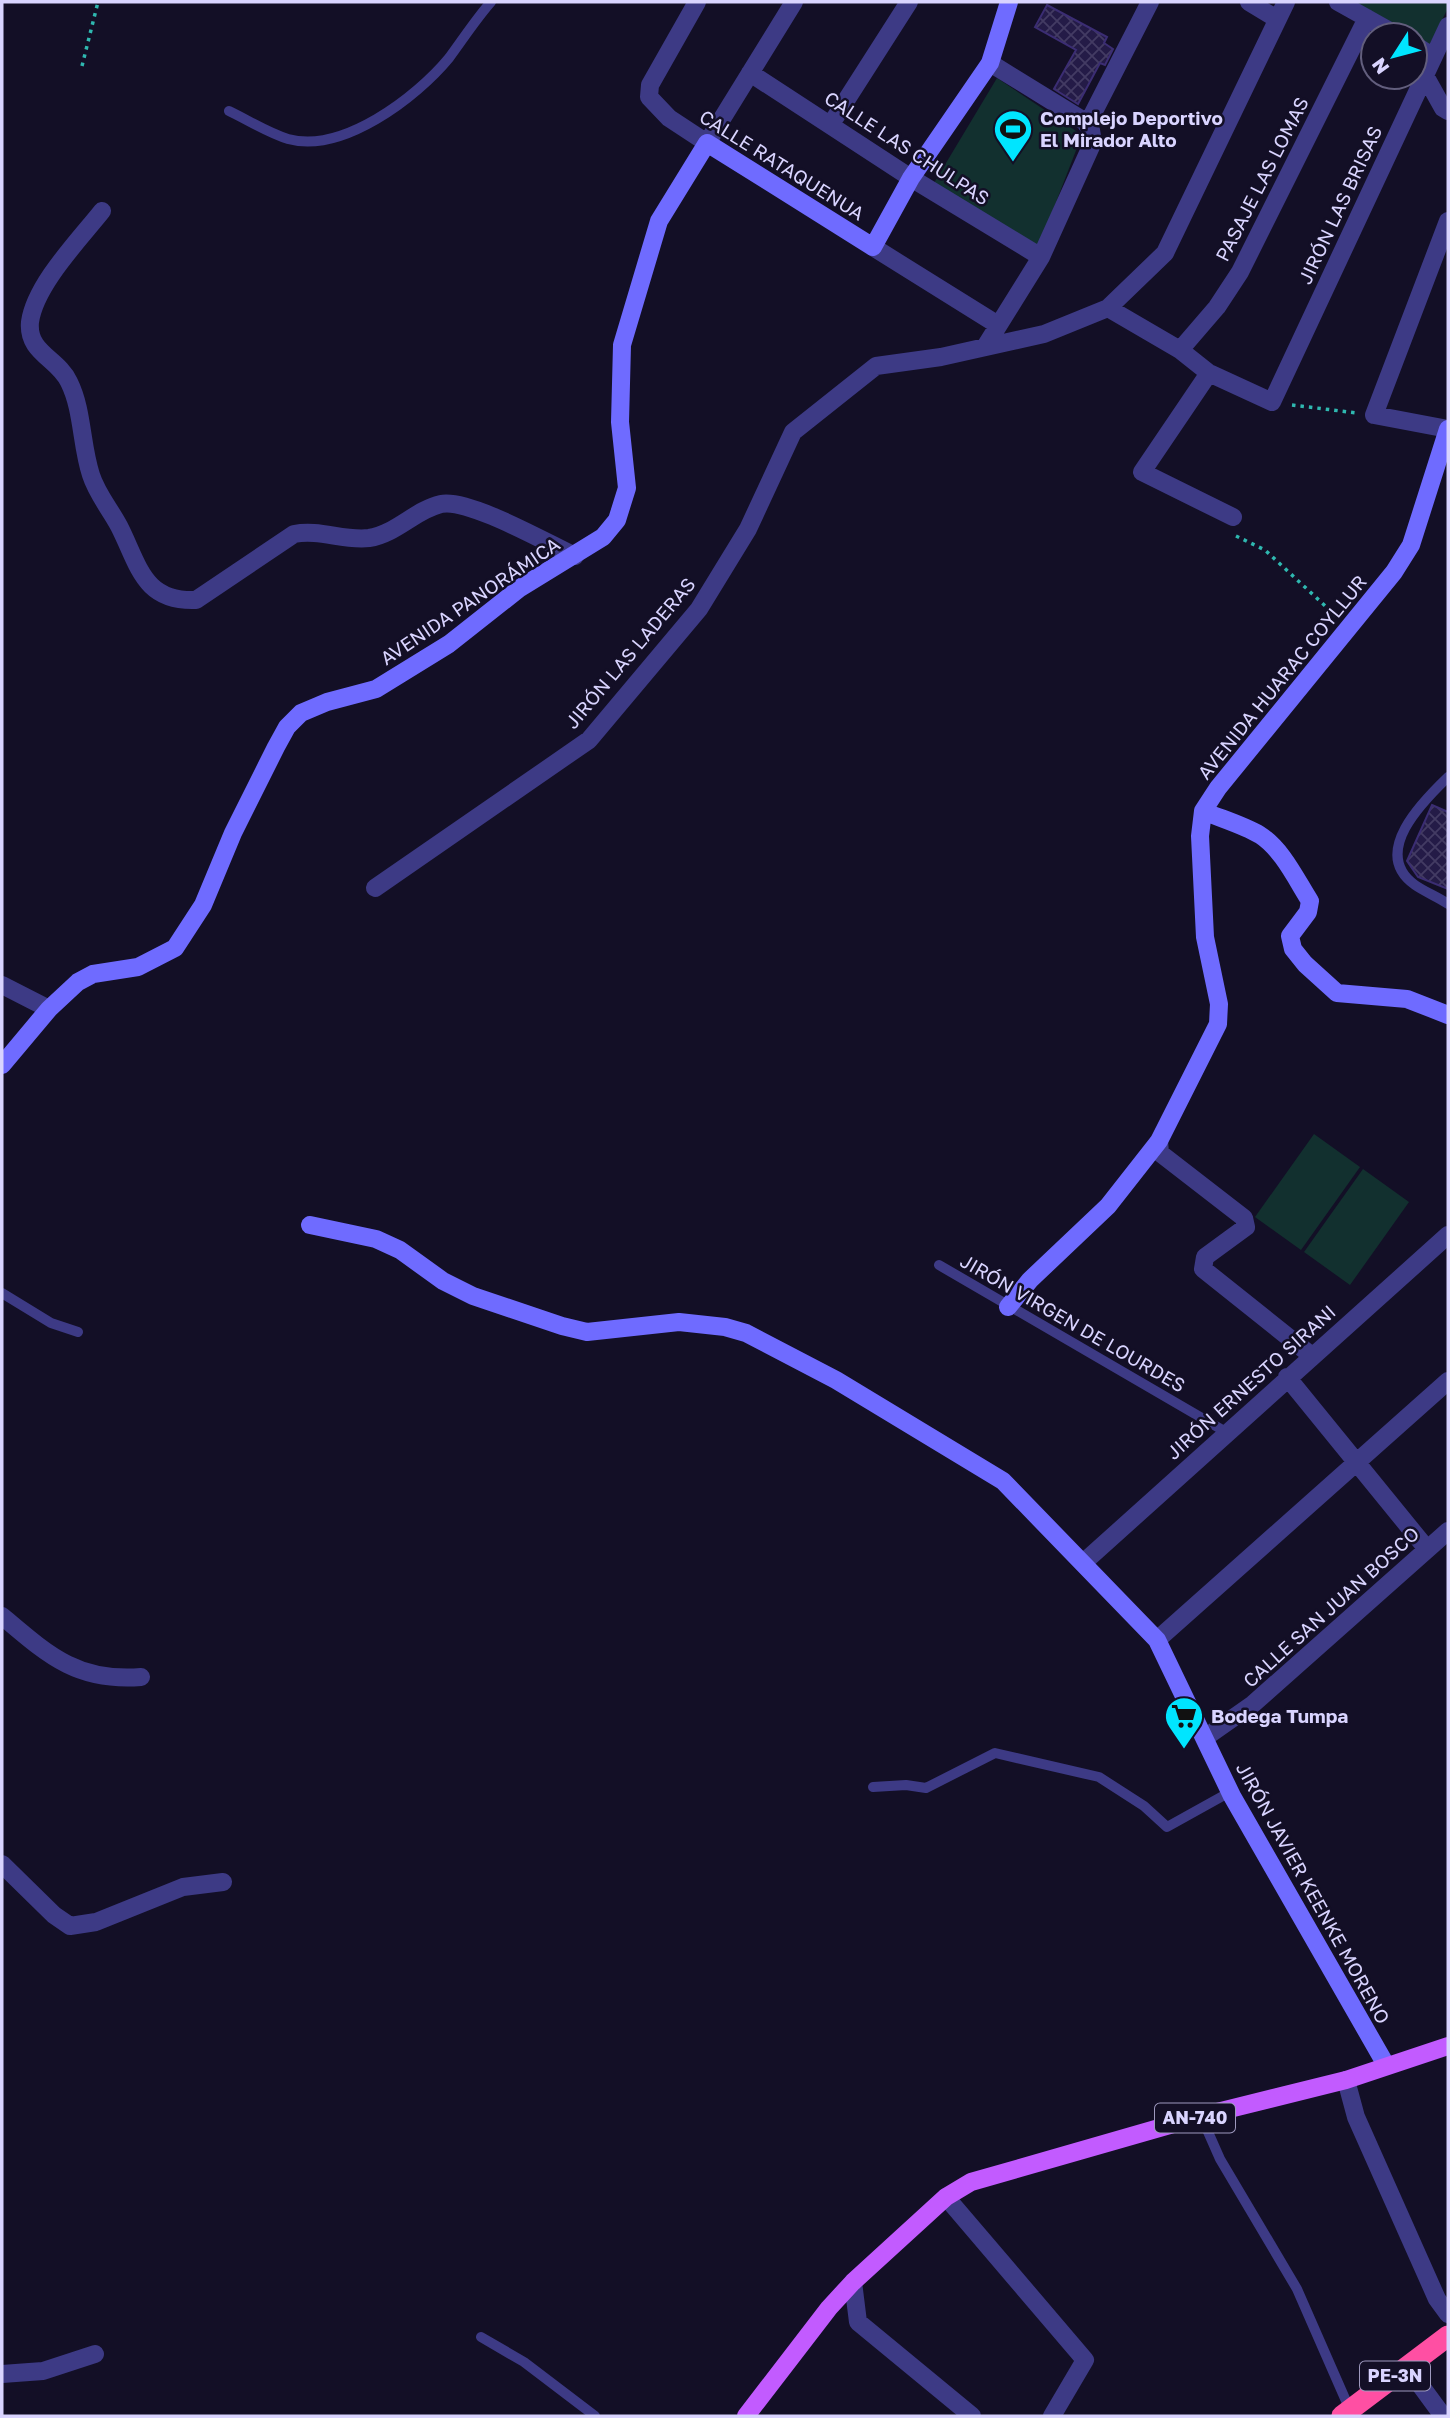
<svg xmlns="http://www.w3.org/2000/svg" width="1450" height="2418" viewBox="0 0 1450 2418" font-family="'Golos Text',sans-serif">
  <defs>
    <pattern id="building-cross-hatch" width="8" height="8" patternUnits="userSpaceOnUse" patternTransform="scale(1.75)"><rect width="8" height="8" fill="#241b47"/><path d="M0 0l8 8M0 8l8-8" fill="none" stroke="#433b63"/></pattern>
  </defs>
  <rect width="100%" height="100%" fill="#130f26"/>
  <path fill="#12302f" d="M1350 2H1448V8L1428 48 1415 41V35H1406Z
    M997 78 1082 135 1039 246 934 183Z
    M1314 1134 1360 1167 1301 1250 1255 1217Z
    M1363 1169 1409 1202 1350 1285 1304 1252Z"/>
  <path fill="url(#building-cross-hatch)" stroke="#3b2d73" stroke-width="2" d="M1047 5 1107 37 1104 43 1113 49 1105 65 1100 63 1078 104 1054 89 1076 50 1035 27Z
    M1432 805 1448 812V889L1418 877 1407 861Z"/>
  <g fill="none" stroke-linecap="round" stroke-linejoin="round">
    <path stroke="#2fb8b0" stroke-width="3.5" stroke-dasharray="3.5 5" stroke-linecap="butt" d="M82 66 98 2
      M1292 405 1357 413
      M1236 536 1265 550 1336 616"/>
    <path stroke="#3d3a85" stroke-width="10" d="M229 111C248 120 268 133 288 139 342 154 416 98 449 58 463 39 476 19 491 2
      M1448 777C1423 801 1370 853 1415 885 1425 892 1438 897 1448 904
      M939 1265 1226 1432
      M2 1293 51 1323 78 1332
      M873 1787 906 1785 926 1788 995 1753 1099 1777 1144 1806 1167 1827 1230 1792
      M1201 2116 1220 2159 1297 2289 1350 2410
      M481 2337 524 2362 595 2416"/>
    <path stroke="#3d3a85" stroke-width="18" d="M697 2 650 85 649 97 669 118 707 143 794 2
      M1249 2 1277 19
      M1338 2 1397 35
      M1415 45 1432 56
      M750 73 911 178 1041 257
      M1424 74 1443 108 1448 111
      M831 124 909 2
      M1087 125 1150 2
      M102 211C79 240 35 285 30 322 27 353 58 358 69 382 83 410 81 445 91 475 97 494 110 509 119 526 139 565 143 602 196 600L294 534C320 529 343 541 369 538 396 534 415 510 441 504 468 498 547 543 575 556
      M1448 221 1374 415 1448 429
      M873 247 998 325
      M1108 308 1180 350 1209 373 1272 402 1448 26
      M985 347 1041 257 1093 142 1091 130 1084 121 990 63
      M1180 350 1217 307 1240 272 1367 18
      M1209 373 1142 472 1233 517
      M375 888 589 740 699 609 748 529 793 432 876 366 941 357 1044 334 1108 308 1165 253 1286 2
      M2 985 49 1009
      M1159 1141 1160 1153 1244 1218 1246 1227 1205 1257 1203 1269 1312 1356
      M1287 1377 1427 1549
      M1083 1563 1448 1235
      M2 1616C48 1655 77 1682 141 1677
      M1157 1640 1448 1381
      M1206 1737 1253 1704 1448 1531
      M2 1864 54 1915 70 1926 96 1922 183 1887 223 1882
      M1346 2080 1356 2117 1437 2299 1448 2314
      M946 2197 1085 2360 1052 2416
      M853 2282 858 2322 972 2416
      M1407 2367 1443 2416
      M2 2374 43 2371 95 2354"/>
    <path stroke="#6f6bff" stroke-width="18" d="M1203 811C1222 819 1243 825 1260 835 1282 849 1296 879 1310 901L1308 912 1290 936 1293 949 1305 964 1337 993 1407 999 1448 1015
      M2 1065 49 1009 78 982 93 974 138 967 175 948 203 905 233 833 276 747 287 727 301 713 327 702 376 689 449 644 520 588 603 537 617 520 627 488 620 422 622 345 659 221 707 143 873 247 911 178 990 63 1009 2
      M310 1225 376 1239 400 1250 443 1281 473 1296 562 1326 587 1332 679 1322 725 1327 746 1333 836 1380 1003 1481 1157 1640 1232 1796 1386 2065
      M1008 1307 1030 1280 1108 1206 1159 1141 1218 1024 1219 1004 1205 937 1200 836 1203 811 1218 788 1394 572 1411 545 1448 429"/>
    <path stroke="#c25bff" stroke-width="18" d="M746 2416 829 2308 853 2282 946 2197 971 2182 1201 2116 1346 2080 1448 2046"/>
    <path stroke="#ff4fa3" stroke-width="21" d="M1342 2416 1448 2336"/>
  </g>
  <defs>
    <g id="stadium-pin" transform="scale(2.0125)"><path d="M0 17L-7.5 6A9.5 9.5 0 1 1 7.5 6Z" fill="#00e5ff" stroke="#130f26"/><path d="M0-5a6.5 5 0 1 0 0 10a6.5 5 0 1 0 0-10ZM-3.5-1.8h7v3.6h-7Z" fill="#111"/></g>
    <g id="supermarket-pin" transform="scale(2.0125)"><path d="M0 17L-7.5 6A9.5 9.5 0 1 1 7.5 6Z" fill="#00e5ff" stroke="#130f26"/><path d="M-6-5.5h2.5l.6 2H6L4.5 2H-2.5L-4.4-4H-6ZM-1.5 3.2a1.3 1.3 0 1 0 .1 0ZM3 3.2a1.3 1.3 0 1 0 .1 0Z" fill="#111"/></g>
  </defs>
  <g fill-rule="evenodd">
    <use href="#stadium-pin" x="1013" y="129"/>
    <use href="#supermarket-pin" x="1184" y="1716"/>
  </g>
  <g text-anchor="middle" stroke-width="5" stroke-linejoin="round" paint-order="stroke">
    <g fill="#130f26" stroke="#9e99be" stroke-width="2">
      <rect x="1155" y="2103.5" width="80" height="29" rx="5"/>
      <rect x="1360" y="2361.5" width="70" height="29" rx="5"/>
    </g>
    <g font-size="18" font-weight="bold" fill="#d9d4ff">
      <text x="1195" y="2124">AN-740</text>
      <text x="1395" y="2382">PE-3N</text>
    </g>
    <g font-size="19" font-weight="bold" fill="#d9d4ff" stroke="#130f26" text-anchor="start">
      <text x="1040" y="125">Complejo Deportivo<tspan x="1040" dy="22">El Mirador Alto</tspan></text>
      <text x="1211" y="1723">Bodega Tumpa</text>
    </g>
    <g font-size="19" fill="#d9d4ff" stroke="#130f26">
      <text transform="translate(907 148) rotate(33)" y="7">CALLE LAS CHULPAS</text>
      <text transform="translate(782 165) rotate(32)" y="7">CALLE RATAQUENUA</text>
      <text transform="translate(1262 179) rotate(-63)" y="7">PASAJE LAS LOMAS</text>
      <text transform="translate(1340 205) rotate(-65)" y="7">JIRÓN LAS BRISAS</text>
      <text transform="translate(470 601) rotate(-34)" y="7">AVENIDA PANORÁMICA</text>
      <text transform="translate(630 653) rotate(-50)" y="7">JIRÓN LAS LADERAS</text>
      <text transform="translate(1282 677) rotate(-51)" y="7">AVENIDA HUARAC COYLLUR</text>
      <text transform="translate(1073 1323) rotate(30)" y="7">JIRÓN VIRGEN DE LOURDES</text>
      <text transform="translate(1251 1382) rotate(-42)" y="7">JIRÓN ERNESTO SIRANI</text>
      <text transform="translate(1331 1607) rotate(-42)" y="7">CALLE SAN JUAN BOSCO</text>
      <text transform="translate(1313 1893) rotate(61)" y="7">JIRÓN JAVIER KEENKE MORENO</text>
    </g>
  </g>
  <rect width="1450" height="2418" fill="none" stroke="#d9d4ff" stroke-width="7"/>
  <g transform="translate(1394 56) rotate(234)"><circle r="33" fill="#130f26" stroke="#625e7d" stroke-width="2"/>
  <path d="M0-5L12 26L0 18L-12 26Z" fill="#00e5ff"/>
  <text y="-10" font-size="19" font-weight="bold" text-anchor="middle" fill="#d9d4ff">N</text>
  </g>
</svg>
